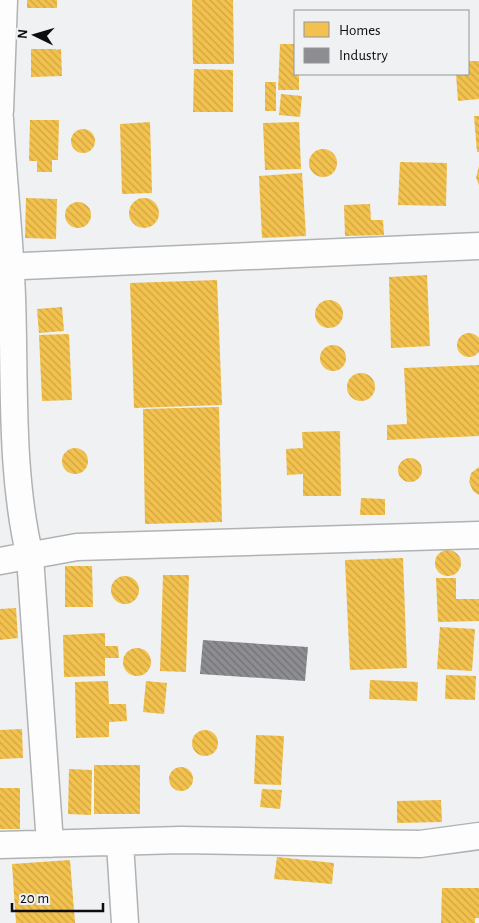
<svg xmlns="http://www.w3.org/2000/svg" width="479" height="923" viewBox="0 0 479 923" font-family="'Alegreya Sans',sans-serif">
  <defs>
    <pattern id="homes-back-hatch" width="6" height="6" patternUnits="userSpaceOnUse" patternTransform="scale(1.25)"><rect width="6" height="6" fill="#f2c14e"/><path d="M-1 5l2 2M0 0l6 6M5-1l2 2" fill="none" stroke="#cea543"/></pattern>
    <pattern id="industry-back-hatch" width="6" height="6" patternUnits="userSpaceOnUse" patternTransform="scale(1.25)"><rect width="6" height="6" fill="#8d8d92"/><path d="M-1 5l2 2M0 0l6 6M5-1l2 2" fill="none" stroke="#727276"/></pattern>
  </defs>
  <rect width="100%" height="100%" fill="#f0f1f2"/>
  <path fill="url(#homes-back-hatch)" d="M27 0H57V8H27Z
    M192 0H233L234 64H193Z
    M280 44H295V74H299V90H278Z
    M31 49H61L62 76 31 77Z
    M468 61H479V99L458 101 456 74H468Z
    M194 69 233 70V112H193Z
    M265 82H276V111H265Z
    M281 94 302 96 300 117 279 115Z
    M474 116H479V152H477Z
    M30 120H59L58 160H52V172H37V161H29Z
    M150 122 152 193 122 194 120 124Z
    M299 122 301 169 265 170 263 123Z
    M71 141a12 12 0 1 1 24 0a12 12 0 1 1-24 0Z
    M309 163a14 14 0 1 1 28 0a14 14 0 1 1-28 0Z
    M400 162 447 163 446 206 398 205Z
    M479 166V185L476 178Z
    M302 173 306 236 262 238 259 176Z
    M26 198 57 199 56 239 25 238Z
    M129 213a15 15 0 1 1 30 0a15 15 0 1 1-30 0Z
    M65 215a13 13 0 1 1 26 0a13 13 0 1 1-26 0Z
    M370 204 371 220H383L384 235 345 236 344 205Z
    M427 275 430 346 391 348 389 277Z
    M217 280 222 405 134 408 130 283Z
    M315 314a14 14 0 1 1 28 0a14 14 0 1 1-28 0Z
    M62 307 64 331 39 333 37 309Z
    M457 345a12 12 0 1 1 24 0a12 12 0 1 1-24 0Z
    M69 334 72 400 42 401 39 335Z
    M320 358a13 13 0 1 1 26 0a13 13 0 1 1-26 0Z
    M479 365V436L387 440V425L407 424 404 368Z
    M347 387a14 14 0 1 1 28 0a14 14 0 1 1-28 0Z
    M219 407 222 522 145 524 143 409Z
    M340 431 341 496H303V474L287 475 286 449 303 448 302 432Z
    M62 461a13 13 0 1 1 26 0a13 13 0 1 1-26 0Z
    M398 470a12 12 0 1 1 24 0a12 12 0 1 1-24 0Z
    M479 467V495L473 491 469 482 471 473Z
    M361 498 385 499V515H360Z
    M435 563a13 13 0 1 1 26 0a13 13 0 1 1-26 0Z
    M403 558 407 668 350 670 345 560Z
    M65 566H92L93 607H65Z
    M163 575H189L186 672 160 671Z
    M111 590a14 14 0 1 1 28 0a14 14 0 1 1-28 0Z
    M436 578H456V599H479V621L438 622Z
    M16 608 18 638 0 640V609Z
    M440 627 475 629 472 671 437 669Z
    M105 633V646H118L119 658H105V676L64 677 63 635Z
    M123 662a14 14 0 1 1 28 0a14 14 0 1 1-28 0Z
    M446 675 476 676 475 700 445 699Z
    M370 680 418 682 417 701 369 699Z
    M108 681 109 704H126L127 721 109 722V737L76 738 75 682Z
    M146 681 167 683 164 714 143 712Z
    M22 729 23 758 0 759V730Z
    M192 743a13 13 0 1 1 26 0a13 13 0 1 1-26 0Z
    M256 735 284 736 281 785 254 784Z
    M94 765H140V814H94Z
    M169 779a12 12 0 1 1 24 0a12 12 0 1 1-24 0Z
    M69 769 92 770 91 815 68 814Z
    M0 788H20V829H0Z
    M262 789 282 790 280 809 260 807Z
    M441 800 442 822 397 823V801Z
    M277 857 334 863 332 884 274 879Z
    M70 860 75 923H16L12 864Z
    M442 888H479V918H475V923H441Z"/>
  <path fill="url(#industry-back-hatch)" d="M203 640 308 647 305 681 200 674Z"/>
  <g fill="none" stroke-linecap="round" stroke-linejoin="round">
    <g stroke="#b1b2b3" stroke-width="29">
      <path id="minor" d="M0 111 4 0
        M0 119C3 178 10 238 12 297 15 383 10 473 30 557L50 844
        M0 267 479 246
        M0 561 77 547 479 535
        M120 843 125 923
        M0 845 181 840 420 844 479 836"/>
    </g>
    <use href="#minor" stroke="#fdfdfd" stroke-width="26"/>
  </g>
  <rect x="294" y="10" width="175" height="65" fill="#eff1f3" stroke="#959697"/>
  <rect x="304" y="22" width="25" height="15" fill="#f2c14e" stroke="#959697"/>
  <text x="339" y="35" font-size="15" fill="#0d0d0e">Homes</text>
  <rect x="304" y="48" width="25" height="15" fill="#8d8d92" stroke="#959697"/>
  <text x="339" y="60" font-size="15" fill="#0d0d0e">Industry</text>
  <g transform="translate(35 35) rotate(275)" stroke="#eff1f3" stroke-width="4" paint-order="stroke">
  <path d="M0-4L9 19L0 12L-9 19Z" fill="#0d0d0e"/>
  <text y="-8" font-size="14" font-weight="bold" text-anchor="middle" fill="#0d0d0e">N</text>
  </g>
  <path d="M12 903v8h91v-8" fill="none" stroke="#0d0d0e" stroke-width="2.5"/>
  <text x="20" y="903" font-size="15" fill="#0d0d0e" stroke="#eff1f3" stroke-width="4" paint-order="stroke">20 m</text>
</svg>
